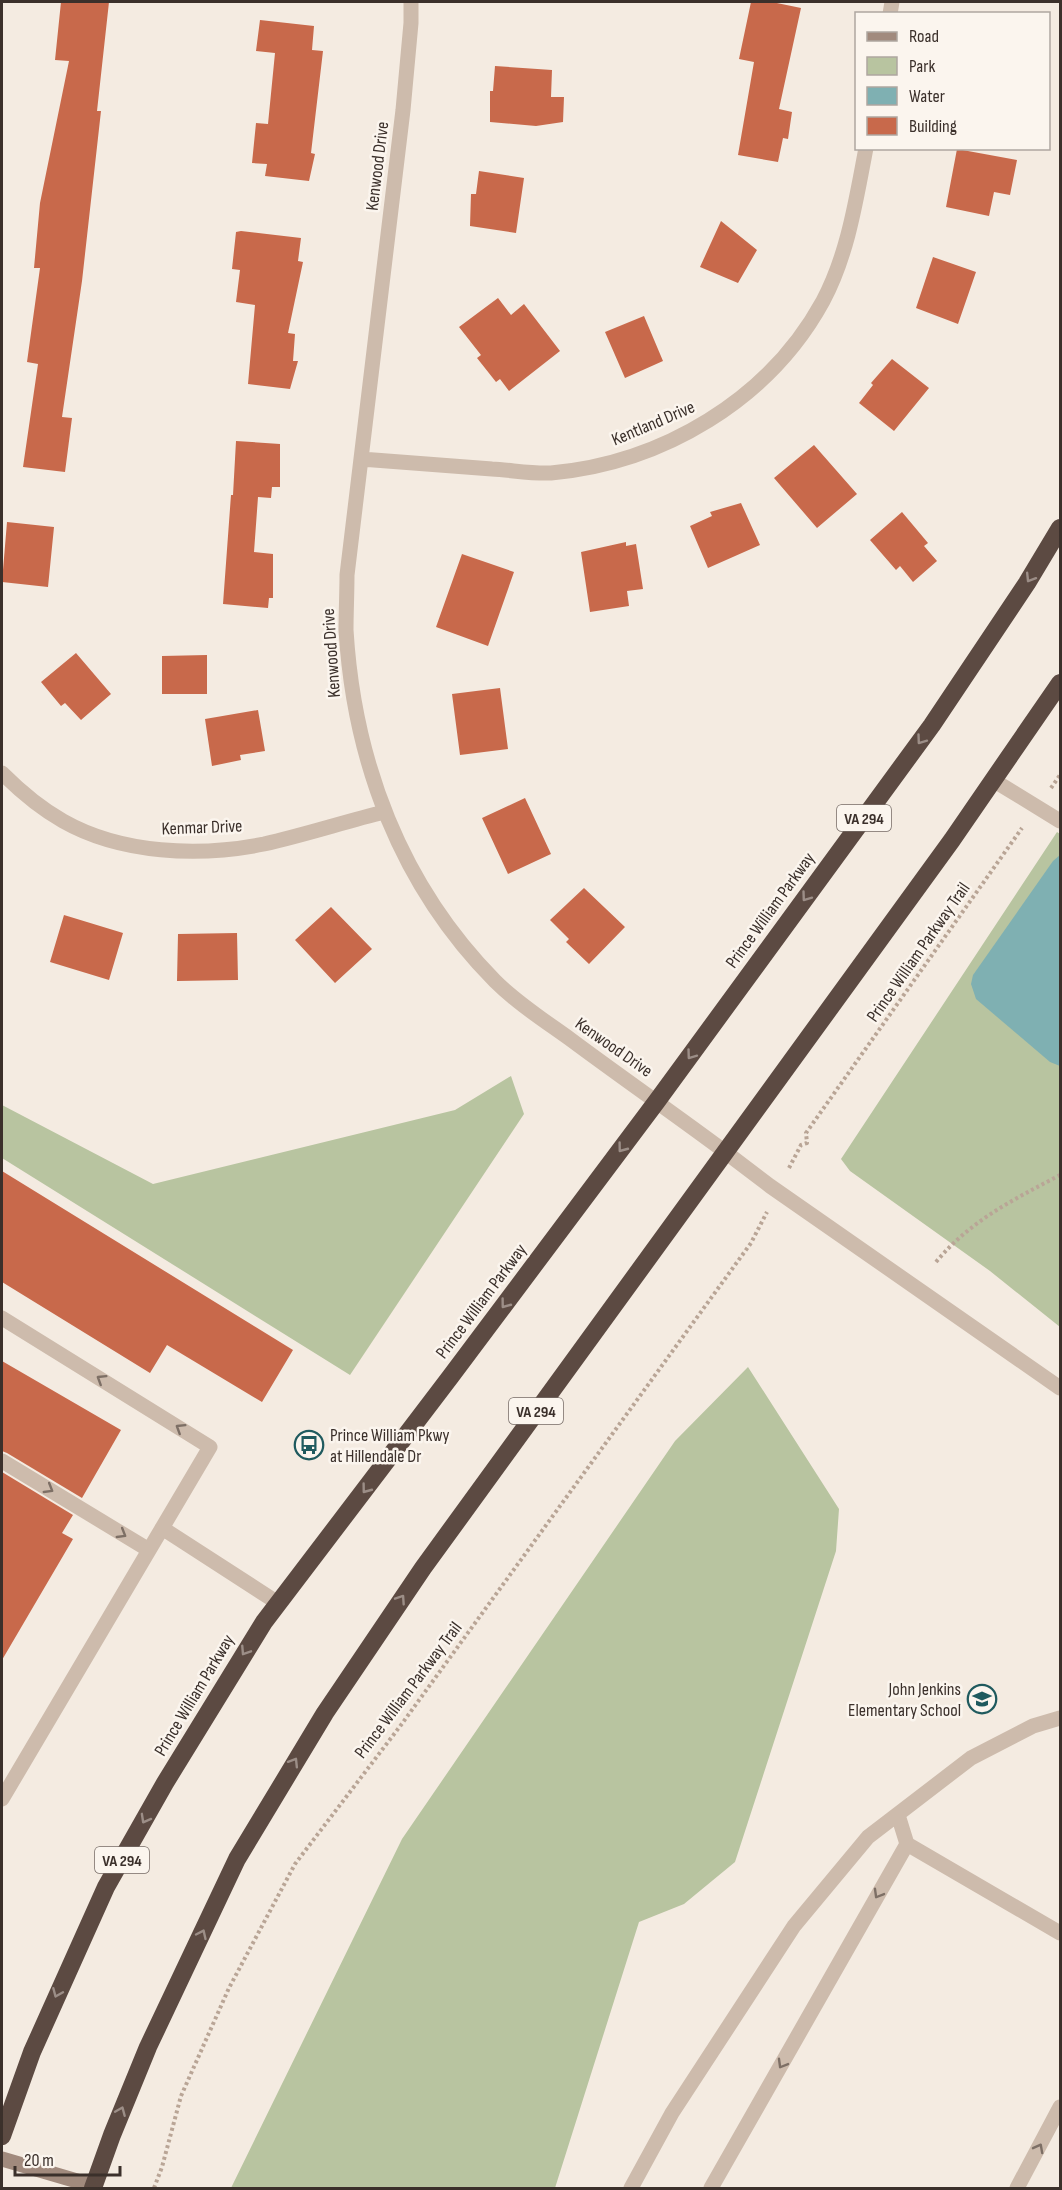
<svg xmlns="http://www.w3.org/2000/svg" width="1062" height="2190" viewBox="0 0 1062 2190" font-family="'Sofia Sans Condensed',sans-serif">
  <rect width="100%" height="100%" fill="#f4ebe1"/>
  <path fill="#b8c4a0" d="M1057 832 1060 834V1327L990 1271 850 1171 841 1159Z
    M511 1076 524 1114 350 1375 2 1158V1105L153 1184 455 1110Z
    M748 1367 839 1509 836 1551 735 1862 684 1904 639 1922 555 2188H231L402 1839 675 1441Z"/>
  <path fill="#7fb0b2" d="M1060 855V1066L1050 1062 976 999 971 984 973 975 1053 861Z"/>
  <path fill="#c8694b" d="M61 2H109L97 111H101L82 281 62 417 72 418 65 472 23 467 38 364 27 362 40 268H34L40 203 69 61 55 60Z
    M751 2H772L801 8 779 109 792 112 788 139 783 138 778 162 738 155 754 62 739 59Z
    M260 20 314 26 312 50 323 51 311 153 315 154 309 181 265 176 267 164 252 163 256 123 268 124 275 53 256 51Z
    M495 66 552 70 551 97H564L563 122 536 126 490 122V91H493Z
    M957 149 1017 160 1010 195 994 192 989 216 946 207Z
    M479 171 524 178 516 233 470 226 471 194H476Z
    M721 221 757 250 738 283 700 267Z
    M241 231 301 238 298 261 303 262 288 333 295 334 293 361H298L290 389 248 384 255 305 236 302 240 270 232 269 236 232Z
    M933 257 976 272 958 324 916 308Z
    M498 298 511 315 524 304 560 351 509 391 500 379 496 382 477 358 481 355 459 327Z
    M644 316 663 361 625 378 605 332Z
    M892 359 929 388 894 431 859 403 873 385 871 383Z
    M236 441 280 444V487H272L271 498 258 497 254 552 273 554V598H269L268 608 223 604 231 495H233Z
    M814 445 857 494 817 528 774 478Z
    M741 503 760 545 708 568 690 526 712 516 710 512Z
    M902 512 928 543 924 546 937 561 913 582 900 566 896 570 870 540Z
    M7 522 54 527 48 587 2 582Z
    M626 542V546L636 544 643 589 627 591 629 606 590 612 581 552Z
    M462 554 514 572 488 646 436 627Z
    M76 653 111 694 81 720 65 703 61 706 41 682Z
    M207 655V694H162V656Z
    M500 688 508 749 460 755 452 694Z
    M258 710 265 751 240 755 241 760 212 766 205 719Z
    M525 798 551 854 508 874 482 818Z
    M584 888 625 927 589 964 566 942 569 939 550 920Z
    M331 907 372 949 335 983 295 940Z
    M64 915 123 933 109 980 50 962Z
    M237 933 238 980 177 981 178 934Z
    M2 1171 293 1350 262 1402 167 1345 150 1373 2 1282Z
    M2 1361 121 1430 82 1498 7 1453 2 1451Z
    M2 1472 73 1515 62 1533 73 1539 2 1660Z"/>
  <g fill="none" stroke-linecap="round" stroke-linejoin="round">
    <path stroke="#b9a596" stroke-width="4" stroke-dasharray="3 3" stroke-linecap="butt" d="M1051 788 1060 775
      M789 1168 801 1145 807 1143 806 1133 1022 828
      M936 1262C971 1220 1013 1200 1060 1175
      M154 2188 162 2167 181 2096 229 1988 295 1864 401 1725 751 1243 767 1212"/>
    <path stroke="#cdbbac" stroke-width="15" d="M993 780 1060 821
      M724 1151 770 1186 1060 1388
      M2 1318 210 1447 2 1799
      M2 1461 149 1550
      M162 1528 278 1603
      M898 1815 907 1844 1060 1933
      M631 2188 672 2113 794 1926 868 1837 971 1758 1033 1726 1060 1718
      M711 2188 907 1844
      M1017 2188 1060 2107"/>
    <path stroke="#cdbbac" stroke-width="15" d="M411 2V23L403 110 347 575C347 593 346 612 346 630 354 762 401 886 495 981 517 1003 545 1021 570 1039 621 1077 673 1113 724 1151
      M890 14 892 2
      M361 459C405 462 448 466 492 469 511 470 532 474 551 473 662 463 769 400 823 301 848 254 856 200 866 148
      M2 773C20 791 40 808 63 821 121 854 199 857 264 844 304 835 344 822 384 812"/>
    <path stroke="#a18a7d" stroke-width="15" d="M2 2159 94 2186"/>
    <path stroke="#5c4a42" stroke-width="18" d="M2 2136 32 2052 106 1887 165 1783 264 1622 451 1376 657 1101 932 725 1027 583 1060 528
      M93 2188 112 2135 148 2047 237 1859 325 1713 423 1568 952 840 1060 683"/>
  </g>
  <defs><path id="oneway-chevron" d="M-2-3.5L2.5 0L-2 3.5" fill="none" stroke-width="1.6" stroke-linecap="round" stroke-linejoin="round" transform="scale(1.5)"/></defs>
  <g stroke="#9c8e87">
    <use href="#oneway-chevron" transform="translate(1030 578) rotate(122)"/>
    <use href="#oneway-chevron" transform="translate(921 740) rotate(126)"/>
    <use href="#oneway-chevron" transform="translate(806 897) rotate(126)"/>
    <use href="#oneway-chevron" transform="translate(691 1055) rotate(126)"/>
    <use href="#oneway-chevron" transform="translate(622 1148) rotate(127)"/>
    <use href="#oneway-chevron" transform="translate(505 1304) rotate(127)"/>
    <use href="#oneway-chevron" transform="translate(366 1489) rotate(127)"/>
    <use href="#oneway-chevron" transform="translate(401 1599) rotate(-56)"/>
    <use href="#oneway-chevron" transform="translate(245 1651) rotate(123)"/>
    <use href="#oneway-chevron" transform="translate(294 1762) rotate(-58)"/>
    <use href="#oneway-chevron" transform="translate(145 1819) rotate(119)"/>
    <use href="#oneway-chevron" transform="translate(202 1934) rotate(-65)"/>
    <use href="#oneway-chevron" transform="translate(57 1993) rotate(113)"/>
    <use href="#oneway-chevron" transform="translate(121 2111) rotate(-67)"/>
  </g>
  <g stroke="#7d6f65">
    <use href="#oneway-chevron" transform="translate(101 1379) rotate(-148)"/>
    <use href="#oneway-chevron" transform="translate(180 1428) rotate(-148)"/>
    <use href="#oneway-chevron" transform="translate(49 1489) rotate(31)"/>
    <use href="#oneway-chevron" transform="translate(122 1534) rotate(31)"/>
    <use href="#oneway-chevron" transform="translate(878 1894) rotate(120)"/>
    <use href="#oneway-chevron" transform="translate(782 2064) rotate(120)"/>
    <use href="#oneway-chevron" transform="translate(1039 2148) rotate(-62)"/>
  </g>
  <defs>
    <g id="bus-ring" transform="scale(1.5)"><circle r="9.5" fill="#fbf5ee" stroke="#1f5a5e" stroke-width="1.5"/><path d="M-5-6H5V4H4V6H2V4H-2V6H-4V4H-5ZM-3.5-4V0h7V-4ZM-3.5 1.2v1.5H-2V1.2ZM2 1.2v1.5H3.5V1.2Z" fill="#1f5a5e"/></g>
    <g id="school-ring" transform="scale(1.5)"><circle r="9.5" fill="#fbf5ee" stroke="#1f5a5e" stroke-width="1.5"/><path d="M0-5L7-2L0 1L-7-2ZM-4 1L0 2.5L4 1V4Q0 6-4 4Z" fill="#1f5a5e"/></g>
  </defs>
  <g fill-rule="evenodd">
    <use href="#bus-ring" x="309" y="1445"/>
    <use href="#school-ring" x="982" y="1699"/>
  </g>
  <g text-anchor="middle" stroke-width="5" stroke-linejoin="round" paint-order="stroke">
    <g fill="#fbf5ee" stroke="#756b66" stroke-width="1.5">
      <rect x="837" y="805" width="54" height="26" rx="4.5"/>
      <rect x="509" y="1398" width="54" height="26" rx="4.5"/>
      <rect x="95" y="1847" width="54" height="26" rx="4.5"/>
    </g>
    <g font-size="16" font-weight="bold" fill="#3b302b">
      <text x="864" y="824">VA 294</text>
      <text x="536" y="1417">VA 294</text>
      <text x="122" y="1866">VA 294</text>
    </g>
    <g font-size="18" fill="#3b302b" stroke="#fbf5ee">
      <text transform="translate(377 166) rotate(-83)" y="6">Kenwood Drive</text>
      <text transform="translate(653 423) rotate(-23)" y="6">Kentland Drive</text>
      <text transform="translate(331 653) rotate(-94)" y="6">Kenwood Drive</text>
      <text transform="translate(202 827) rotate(-2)" y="6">Kenmar Drive</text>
      <text transform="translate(770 910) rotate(-54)" y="6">Prince William Parkway</text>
      <text transform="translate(918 952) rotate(-55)" y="6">Prince William Parkway Trail</text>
      <text transform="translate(614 1047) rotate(35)" y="6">Kenwood Drive</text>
      <text transform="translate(481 1301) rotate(-53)" y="6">Prince William Parkway</text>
      <text transform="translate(408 1690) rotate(-53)" y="6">Prince William Parkway Trail</text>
      <text transform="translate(194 1695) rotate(-59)" y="6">Prince William Parkway</text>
    </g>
    <g font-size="18" fill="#3b302b" stroke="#fbf5ee" text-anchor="start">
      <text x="330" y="1441">Prince William Pkwy<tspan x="330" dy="21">at Hillendale Dr</tspan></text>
      <text x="961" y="1695" text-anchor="end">John Jenkins<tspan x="961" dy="21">Elementary School</tspan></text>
    </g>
  </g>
  <rect width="1062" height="2190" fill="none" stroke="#3b302b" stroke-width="6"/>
  <rect x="855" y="12" width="195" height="138" fill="#fbf5ee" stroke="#aea6a0" stroke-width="1.5"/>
  <rect x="867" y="32" width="30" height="9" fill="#a18a7d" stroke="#aea6a0" stroke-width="1.5"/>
  <text x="909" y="42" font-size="18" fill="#3b302b">Road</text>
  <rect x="867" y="57" width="30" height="18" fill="#b8c4a0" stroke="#aea6a0" stroke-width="1.5"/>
  <text x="909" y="72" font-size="18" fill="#3b302b">Park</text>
  <rect x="867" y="87" width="30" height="18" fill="#7fb0b2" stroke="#aea6a0" stroke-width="1.5"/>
  <text x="909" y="102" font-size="18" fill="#3b302b">Water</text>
  <rect x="867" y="117" width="30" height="18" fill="#c8694b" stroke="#aea6a0" stroke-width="1.5"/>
  <text x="909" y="132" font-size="18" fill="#3b302b">Building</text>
  <path d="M15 2166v9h105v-9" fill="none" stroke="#3b302b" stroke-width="3"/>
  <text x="24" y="2166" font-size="18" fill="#3b302b" stroke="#fbf5ee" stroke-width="4.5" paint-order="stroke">20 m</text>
</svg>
